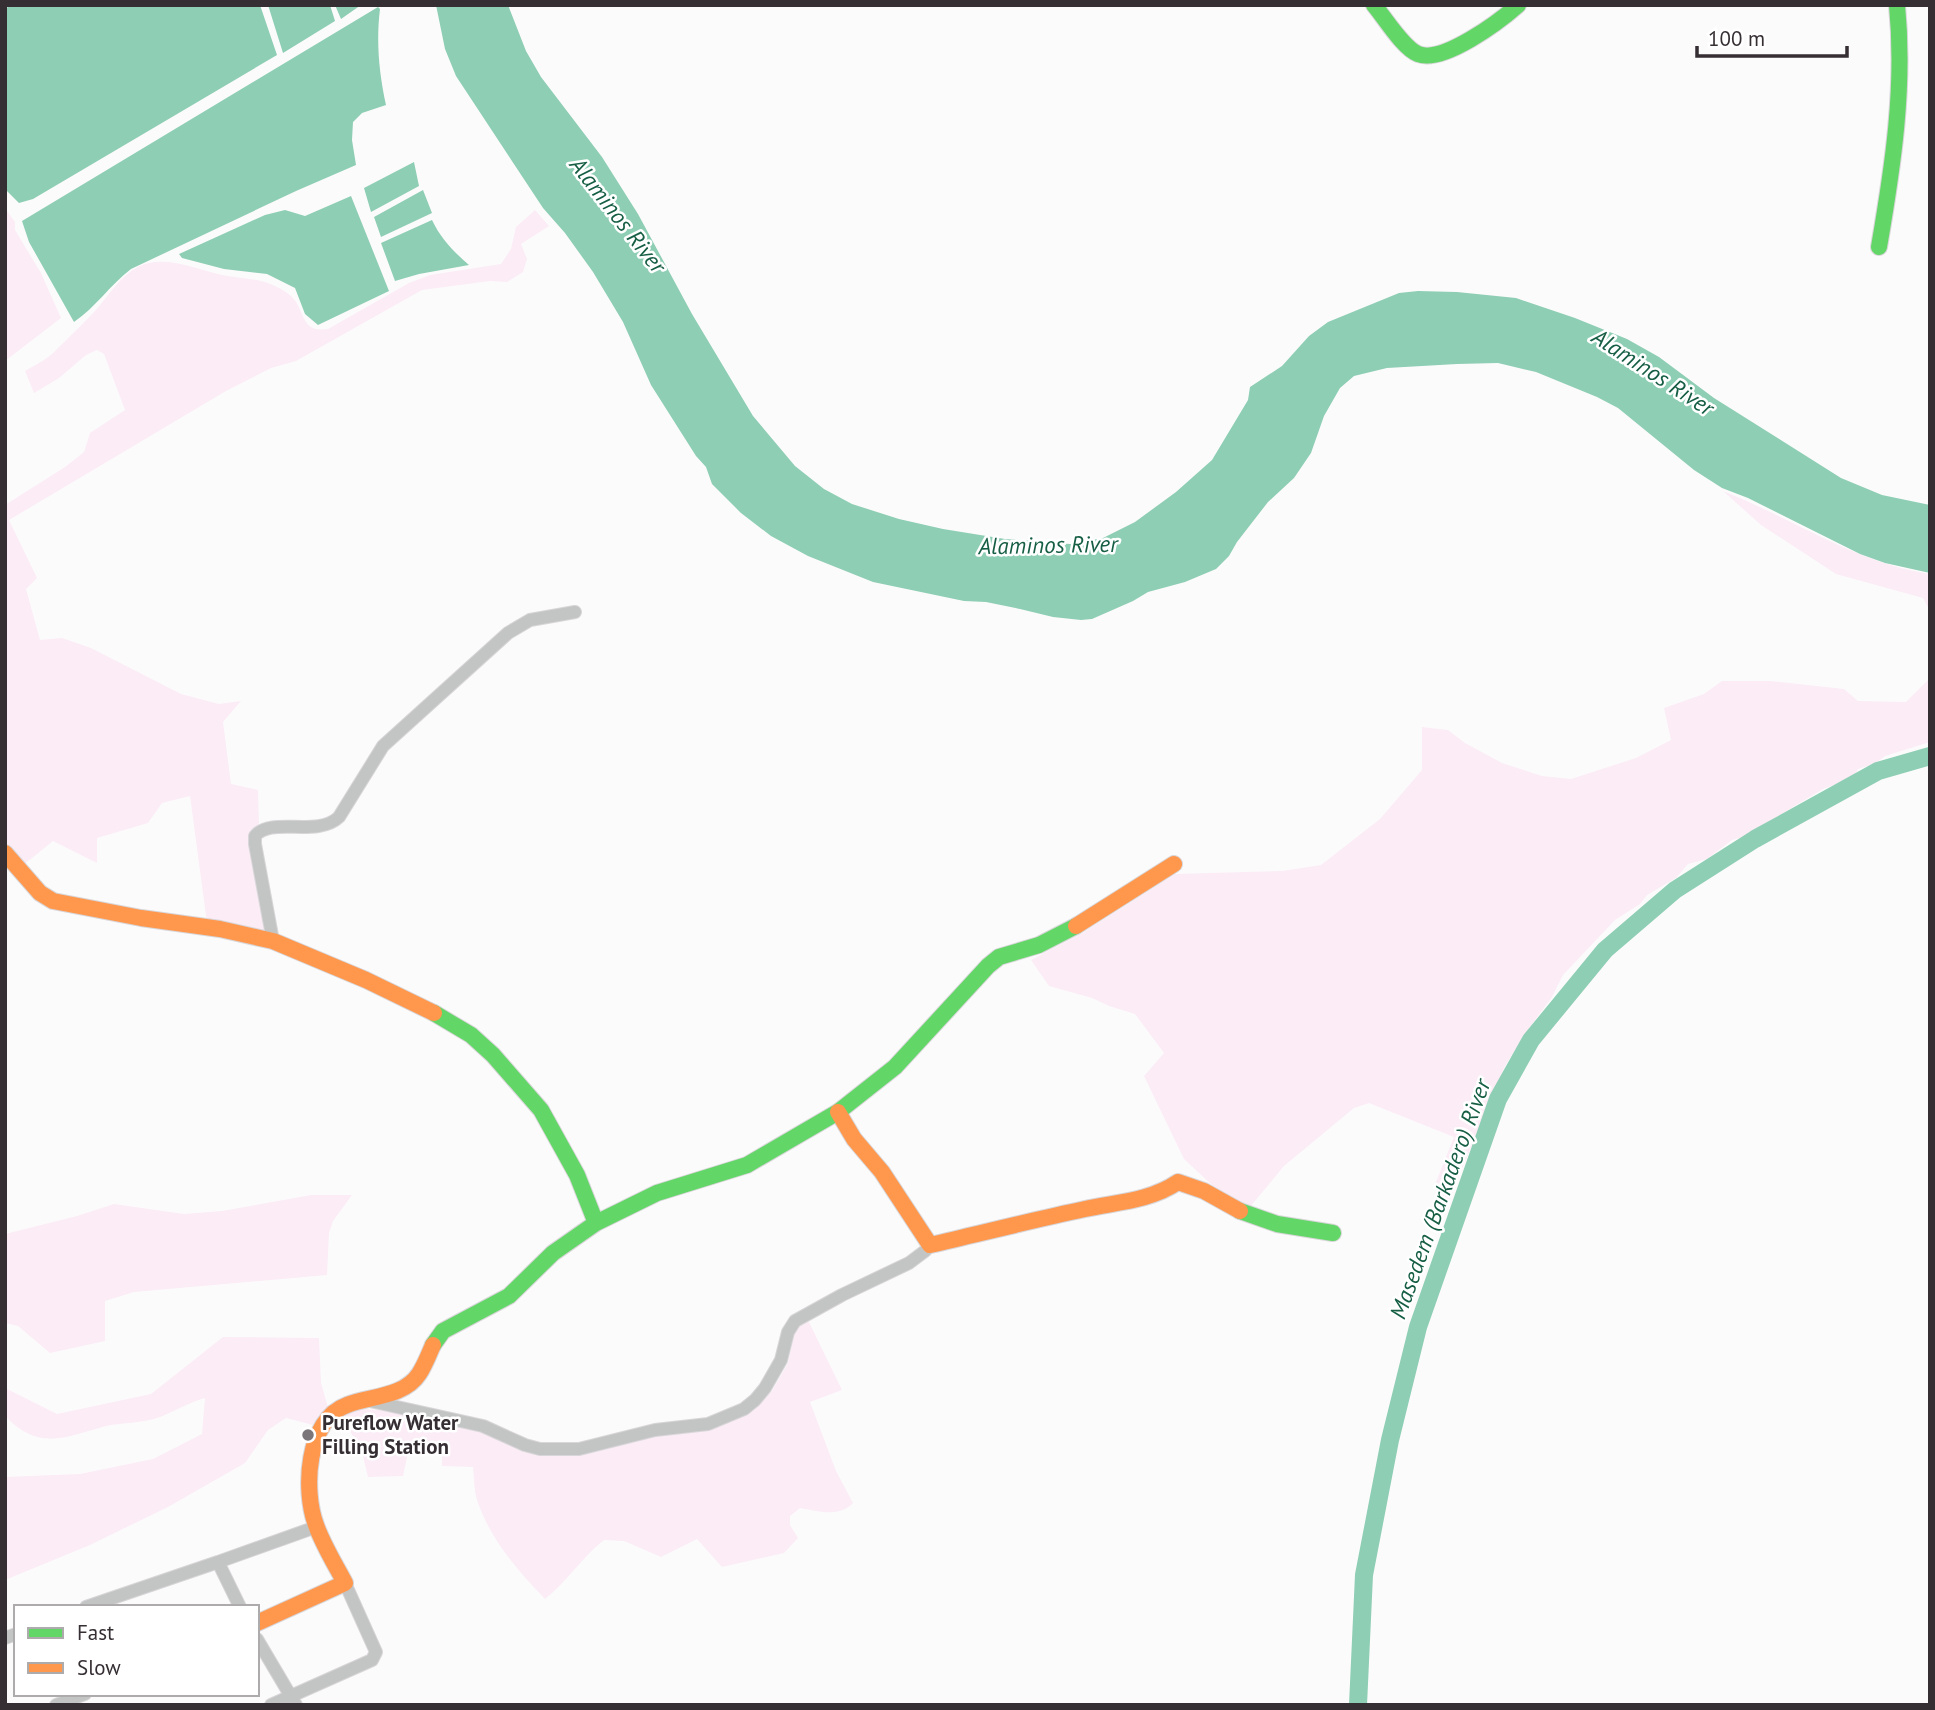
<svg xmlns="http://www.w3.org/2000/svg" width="1935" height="1710" viewBox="0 0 1935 1710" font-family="'PT Sans',sans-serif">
  <rect width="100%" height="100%" fill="#fcfbfc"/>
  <path fill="#fbecf6" d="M5 208 15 222V230L41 273 61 318 5 361Z
    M535 210 549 226 521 244 527 259 523 272 507 282 490 281 422 290 296 361 271 368 226 391 9 520 37 578 26 589 40 640 62 638 91 648 181 694 219 704 241 701 223 722 231 784 258 790 259 824 252 832 269 936 207 923 190 796 162 803 148 823 97 838V863L53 841 22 866 5 848V505L65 467 84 452 90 433 125 410 104 354 97 350 86 355 59 378 34 393 25 371C35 365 48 359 56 350 69 337 82 325 94 312 110 295 124 268 149 263 171 258 197 269 218 274 237 279 257 277 275 286 283 290 291 294 296 302 306 319 304 332 328 329L409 283 430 275 501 264 511 249 516 227Z
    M1723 491C1792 518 1855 563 1930 574V611L1923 598 1836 574 1761 525Z
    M1930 678V742L1885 756 1876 763 1858 769 1853 778 1823 789 1743 837 1732 840 1707 859 1688 864 1676 878 1647 895 1640 904 1615 920 1563 975 1552 997 1527 1031 1505 1066 1447 1205 1436 1182 1454 1137 1369 1103 1354 1108 1284 1166 1250 1207 1213 1186 1184 1159 1144 1076 1164 1053 1135 1014 1109 1006 1092 998 1049 986 1031 960 1081 934 1175 874 1282 871 1321 865 1380 819 1422 770V727L1448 730 1465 743 1502 763 1542 776 1571 779 1636 758 1671 740 1664 708 1704 694 1722 681H1770L1844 689 1858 701 1906 702Z
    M311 1195H352L333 1221 329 1233 327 1275 134 1292 105 1301V1341L50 1353 18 1326 5 1323V1234L77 1216 114 1204 184 1214 222 1211Z
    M808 1320 842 1390 810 1402 836 1471 853 1503C839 1518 817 1511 800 1508L790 1516V1525L798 1538 784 1553 722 1567 697 1539 661 1557 624 1541 604 1540C582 1557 567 1582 545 1599 517 1570 490 1539 477 1500 474 1490 474 1477 473 1467L442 1466V1451L432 1444H410L403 1476 368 1477 361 1448 341 1418 358 1409 379 1410 484 1431 539 1455H575L662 1433 705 1430 754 1410 772 1391 788 1363 796 1326Z
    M223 1337 319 1338 321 1383 329 1411 317 1426 286 1418 268 1430 245 1463 168 1507 90 1545 5 1580V1477L80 1474 153 1459 202 1434 205 1398C190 1402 175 1411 160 1417 141 1424 124 1422 106 1426 65 1437 40 1452 5 1416V1388L57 1414 151 1394Z"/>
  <path fill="#8eceb4" d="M11 5H260L277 55 33 199 19 203 5 189V9Z
    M268 5H330L335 21 283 53Z
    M335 5H361L341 19Z
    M436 5H508L526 51 541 77 602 157 638 214 692 314 753 416 795 466 824 489 852 504 899 519 943 529 1005 539 1070 544 1103 538 1135 522 1176 492 1212 460 1248 400 1250 387 1282 366 1309 336 1328 322 1399 293 1418 291 1457 292 1516 298 1575 318 1627 339 1659 357 1714 398 1841 478 1882 495 1930 505V573L1885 563 1860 554 1748 498 1722 488 1694 470 1618 408 1597 397 1536 372 1498 363 1457 364 1387 368 1354 376 1340 388 1324 416 1311 453 1294 478 1268 502 1237 542 1229 556 1216 569 1185 582 1148 592 1133 601 1092 619 1081 620 1053 617 1020 609 986 602 964 601 873 582 808 556 771 536 741 513 712 484 706 467 696 456 651 385 623 322 593 272 565 233 543 208 456 76 445 49Z
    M378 7 380 9C376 42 379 73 386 105L362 113 353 122 352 140 356 165 296 191 131 269C110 285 96 307 74 322L29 242 22 221Z
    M414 162 419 186 371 212 364 188Z
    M423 190 432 213 381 237 374 217Z
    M351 196 389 291 318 325 305 314 295 288 267 274 224 269 182 258 179 254 265 215 285 210 305 216Z
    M432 220C441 239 453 251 469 265L419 274 395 281 381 243Z
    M1930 752V762L1878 771Z"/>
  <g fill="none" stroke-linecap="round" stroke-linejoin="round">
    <path stroke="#8eceb4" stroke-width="18" d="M1358 1705 1364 1575 1390 1440 1418 1327 1498 1099 1531 1040 1605 950 1675 890 1755 839 1878 771 1930 756"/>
    <g stroke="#d8d6d8" stroke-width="14">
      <path id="street" d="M273 941 255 844V836C271 816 317 838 339 817L383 746 508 633 530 620 575 612
        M370 1401 483 1426 525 1445 540 1449H579L655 1430 708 1424 744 1409 755 1400 765 1388 781 1360 788 1332 795 1321 842 1295 909 1263 925 1251 930 1245
        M218 1562 316 1527
        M86 1607 218 1562 240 1607
        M5 1638 16 1634
        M257 1639 296 1705
        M56 1705 85 1694
        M271 1705 372 1660 376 1652 345 1583"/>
    </g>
    <g stroke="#d8d6d8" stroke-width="18">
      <path id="fast" d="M1374 5C1385 18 1403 48 1418 54 1443 64 1500 21 1518 5
        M1879 247C1893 166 1905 87 1897 5
        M434 1013 471 1035 493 1055 541 1110 577 1175 596 1223
        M1240 1211 1277 1224 1333 1233
        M433 1345 443 1331 509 1296 553 1253 596 1223 657 1193 747 1165 838 1112 895 1067 988 966 999 957 1039 945 1076 926"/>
    </g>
    <g stroke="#d8d6d8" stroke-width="18">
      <path id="slow" d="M5 853 40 893 53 901 141 918 220 929 273 941 366 980 434 1013
        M1076 926 1174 864
        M838 1112 854 1139 882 1172 930 1245C982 1233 1033 1220 1085 1209 1117 1202 1150 1201 1178 1182L1204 1191 1240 1211
        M257 1623 345 1583C335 1564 323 1545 316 1525 303 1491 306 1420 347 1405 370 1396 404 1397 419 1374 425 1365 429 1354 433 1345"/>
    </g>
    <use href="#street" stroke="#c3c5c4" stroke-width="12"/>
    <use href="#fast" stroke="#63d668" stroke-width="16"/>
    <use href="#slow" stroke="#ff974d" stroke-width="16"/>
  </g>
  <circle fill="#7b7679" stroke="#fff" stroke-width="2.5" cx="308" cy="1435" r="7"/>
  <g text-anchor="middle" stroke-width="5" stroke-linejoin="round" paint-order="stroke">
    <g font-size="21" font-weight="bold" fill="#352e33" stroke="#fff" text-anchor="start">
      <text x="322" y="1430">Pureflow Water<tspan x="322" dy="24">Filling Station</tspan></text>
    </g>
    <g font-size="23" font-style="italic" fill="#165e44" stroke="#fff">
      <text transform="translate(618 215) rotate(52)" y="8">Alaminos River</text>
      <text transform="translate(1653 372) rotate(33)" y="8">Alaminos River</text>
      <text transform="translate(1048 545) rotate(-1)" y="8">Alaminos River</text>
      <text transform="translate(1440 1199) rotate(-70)" y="8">Masedem (Barkadero) River</text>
    </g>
  </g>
  <rect width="1935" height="1710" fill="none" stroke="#352e33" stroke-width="14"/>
  <rect x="14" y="1605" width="245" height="91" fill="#ffffff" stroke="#aeabad" stroke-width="2"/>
  <rect x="28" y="1628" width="35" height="10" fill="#63d668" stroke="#aeabad" stroke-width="2"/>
  <text x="77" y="1640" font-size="21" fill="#352e33">Fast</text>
  <rect x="28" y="1663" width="35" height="10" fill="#ff974d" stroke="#aeabad" stroke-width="2"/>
  <text x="77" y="1675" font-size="21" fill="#352e33">Slow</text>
  <path d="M1697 46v10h150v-10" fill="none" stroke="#352e33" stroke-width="3.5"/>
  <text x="1708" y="46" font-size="21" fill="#352e33" stroke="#ffffff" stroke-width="5" paint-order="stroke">100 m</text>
</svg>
